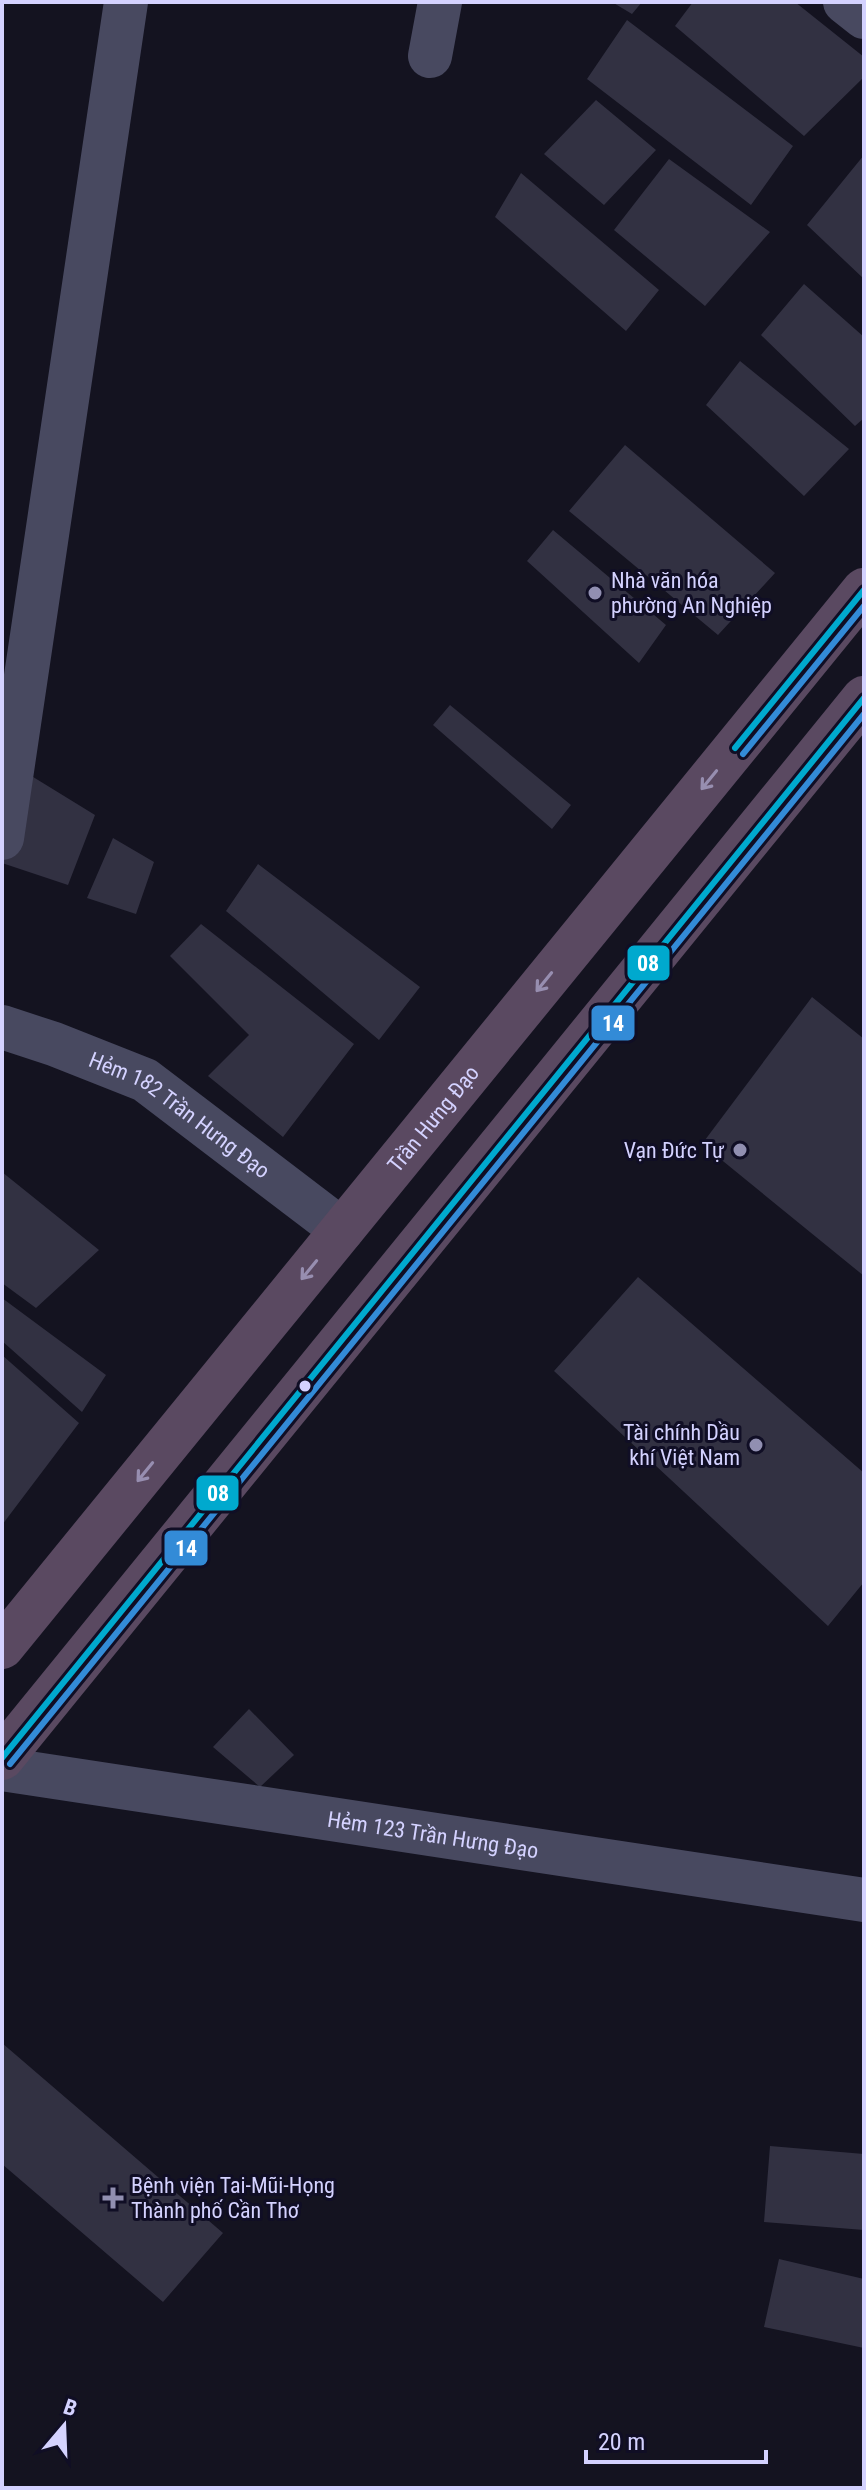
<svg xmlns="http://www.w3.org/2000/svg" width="866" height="2490" viewBox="0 0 866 2490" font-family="'Roboto Condensed',sans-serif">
  <rect width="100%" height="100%" fill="#141320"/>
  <path fill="#323142" d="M612 2H642L632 14Z
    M693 2H795L864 57V77L804 136 675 26Z
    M627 20 793 146 751 205 587 79Z
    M596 100 656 150 604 205 544 154Z
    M864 155V279L807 225Z
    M669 159 770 232 705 306 614 230Z
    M521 173 659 290 626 331 495 217Z
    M804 284 864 337V418L855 426 761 335Z
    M740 361 849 449 804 496 706 405Z
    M625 445 775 573 718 635 569 511Z
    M553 530 666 625 639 663 527 561Z
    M450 705 571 805 552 829 433 725Z
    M25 772 95 815 68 885 2 863V854Z
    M113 838 154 862 136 914 87 898Z
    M258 864 420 987 379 1040 226 911Z
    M201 924 354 1044 283 1137 208 1076 249 1035 170 956Z
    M812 997 864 1039V1276L702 1144Z
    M2 1172 99 1250 36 1308 2 1283Z
    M638 1277 864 1473V1582L828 1626 554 1371Z
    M2 1298 106 1375 82 1412 2 1341Z
    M2 1355 79 1423 2 1525Z
    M249 1709 294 1755 260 1787 213 1747Z
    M2 2043 223 2233 163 2302 2 2164Z
    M770 2146 864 2154V2230L764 2222Z
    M779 2259 864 2279V2348L764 2327Z"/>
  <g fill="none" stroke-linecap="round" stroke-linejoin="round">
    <g stroke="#484960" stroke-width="44">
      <path d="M845 2 864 17"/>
      <path d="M430 56 440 2"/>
      <path d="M2 838 126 2"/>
      <path id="s1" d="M2 1027 54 1044 145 1080 342 1230"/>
      <path id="s2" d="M2 1769 864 1900"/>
    </g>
    <g stroke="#5a4961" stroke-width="44">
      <path id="s3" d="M2 1647 864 590"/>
      <path d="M2 1758 864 698"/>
    </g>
    <g stroke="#100e25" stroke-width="12">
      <path id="bus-1" d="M735 748 864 590
        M2 1758 864 698"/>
    </g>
    <g stroke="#100e25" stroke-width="12">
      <path id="bus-2" d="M743 754 864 606
        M10 1764 864 714"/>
    </g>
    <use href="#bus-1" stroke="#00a9ce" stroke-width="6"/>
    <use href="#bus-2" stroke="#338bd7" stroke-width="6"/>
  </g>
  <defs><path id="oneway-shaft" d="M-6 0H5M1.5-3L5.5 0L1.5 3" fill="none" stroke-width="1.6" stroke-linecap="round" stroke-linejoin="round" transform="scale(2)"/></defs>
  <g stroke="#978eb0">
    <use href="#oneway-shaft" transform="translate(709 780) rotate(129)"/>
    <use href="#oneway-shaft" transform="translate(544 982) rotate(129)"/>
    <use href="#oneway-shaft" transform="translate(309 1270) rotate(129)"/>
    <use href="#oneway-shaft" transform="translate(145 1472) rotate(129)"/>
  </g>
  <g fill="#918fb1" stroke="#100e25" stroke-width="3">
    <circle cx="595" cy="593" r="8"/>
    <circle cx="740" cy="1150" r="8"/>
    <circle cx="756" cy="1445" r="8"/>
    <path d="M109 2186h8v8h8v8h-8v8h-8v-8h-8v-8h8z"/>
  </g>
  <circle fill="#d4d2ff" stroke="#100e25" stroke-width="3" cx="305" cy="1386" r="7"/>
  <g text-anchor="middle" stroke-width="6" stroke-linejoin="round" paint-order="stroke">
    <g font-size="22" fill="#d4d2ff" stroke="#100e25" text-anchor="start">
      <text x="611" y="588">Nhà văn hóa<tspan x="611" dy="25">phường An Nghiệp</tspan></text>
      <text x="724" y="1158" text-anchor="end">Vạn Đức Tự</text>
      <text x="740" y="1440" text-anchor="end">Tài chính Dầu<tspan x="740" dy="25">khí Việt Nam</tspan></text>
      <text x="131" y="2193">Bệnh viện Tai-Mũi-Họng<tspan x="131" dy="25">Thành phố Cần Thơ</tspan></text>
    </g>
    <g font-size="22" fill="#d4d2ff" stroke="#100e25">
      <text dy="8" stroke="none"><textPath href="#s1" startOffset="200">Hẻm 182 Trần Hưng Đạo</textPath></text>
      <text dy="8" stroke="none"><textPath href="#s3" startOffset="682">Trần Hưng Đạo</textPath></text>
      <text dy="8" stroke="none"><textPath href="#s2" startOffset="436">Hẻm 123 Trần Hưng Đạo</textPath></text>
    </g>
  </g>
  <g stroke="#100e25" stroke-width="3">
    <rect x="626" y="944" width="45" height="38" rx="8" fill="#00a9ce"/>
    <rect x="590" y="1004" width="46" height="38" rx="8" fill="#338bd7"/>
    <rect x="195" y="1474" width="45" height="38" rx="8" fill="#00a9ce"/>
    <rect x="163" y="1529" width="46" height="38" rx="8" fill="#338bd7"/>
  </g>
  <g font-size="22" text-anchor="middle" font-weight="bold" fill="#fff">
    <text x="648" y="971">08</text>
    <text x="613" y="1031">14</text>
    <text x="218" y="1501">08</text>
    <text x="186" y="1556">14</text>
  </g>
  <rect width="866" height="2490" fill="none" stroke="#d4d2ff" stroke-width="8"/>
  <g transform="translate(64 2426) rotate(19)" stroke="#100e25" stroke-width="6" paint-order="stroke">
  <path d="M0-6L14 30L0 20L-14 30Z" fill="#d4d2ff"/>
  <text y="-12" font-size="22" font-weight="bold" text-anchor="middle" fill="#d4d2ff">B</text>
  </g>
  <path d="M586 2450v12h180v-12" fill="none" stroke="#d4d2ff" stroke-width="4"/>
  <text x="598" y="2450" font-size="24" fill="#d4d2ff" stroke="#100e25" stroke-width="6" paint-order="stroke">20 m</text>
</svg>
